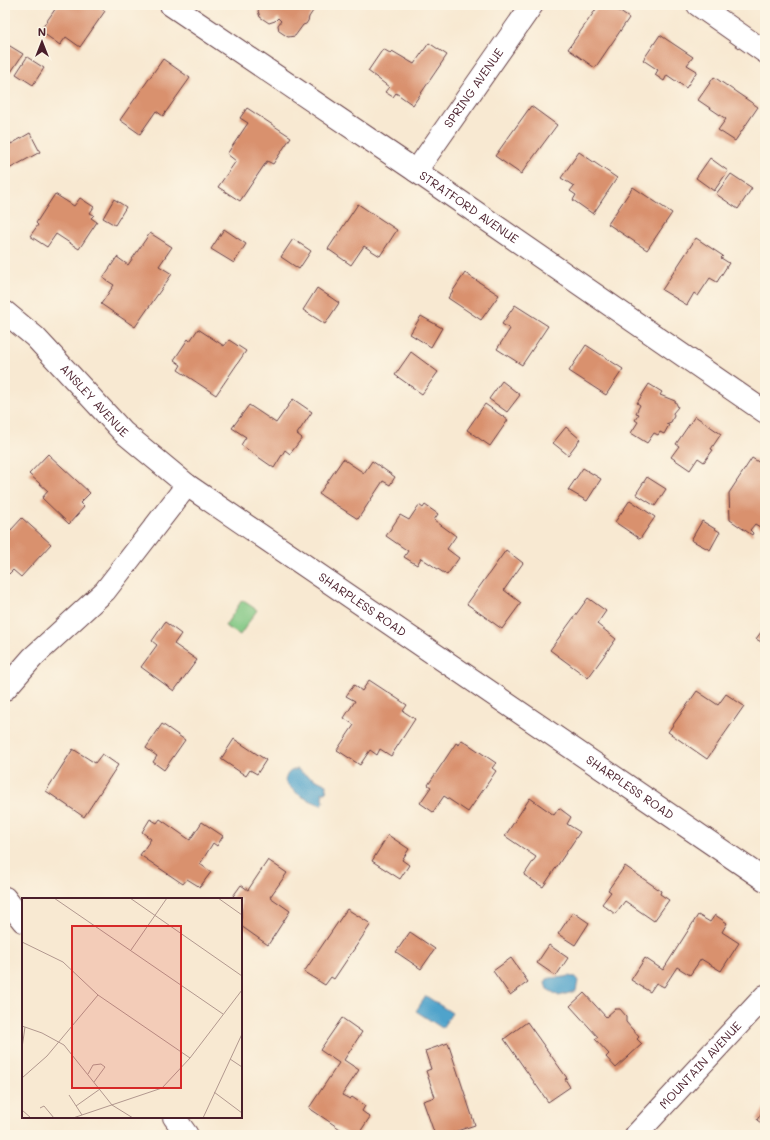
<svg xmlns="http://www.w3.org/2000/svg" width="770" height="1140" viewBox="0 0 770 1140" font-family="Mali,sans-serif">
  <rect width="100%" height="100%" fill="#fcf5e5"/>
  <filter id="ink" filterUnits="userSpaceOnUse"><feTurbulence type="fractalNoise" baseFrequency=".025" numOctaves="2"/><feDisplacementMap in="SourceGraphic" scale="8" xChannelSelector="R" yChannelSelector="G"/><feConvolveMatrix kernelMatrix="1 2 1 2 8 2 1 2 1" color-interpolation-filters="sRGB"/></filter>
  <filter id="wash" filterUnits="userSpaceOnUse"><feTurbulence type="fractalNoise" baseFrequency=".012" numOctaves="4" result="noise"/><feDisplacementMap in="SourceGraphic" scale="16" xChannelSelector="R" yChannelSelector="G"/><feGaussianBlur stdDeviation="0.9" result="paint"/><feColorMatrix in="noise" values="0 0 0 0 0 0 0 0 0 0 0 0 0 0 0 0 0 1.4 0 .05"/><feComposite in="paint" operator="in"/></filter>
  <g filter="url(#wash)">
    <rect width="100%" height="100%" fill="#f8e9d2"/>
    <path fill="#7fc682" stroke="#647256" d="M242 600 257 610 240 635 225 626Z"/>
    <path fill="#4fa3cb" stroke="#4c617b" d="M297 769 304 774 327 785 326 792H322L324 802 321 805C306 799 295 795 285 781 287 773 289 771 297 769Z
      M568 976 575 977 578 981 576 991 559 996 547 989 545 983 547 979C555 976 559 979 568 976Z
      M426 996 452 1013 442 1028 416 1011Z"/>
    <g id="blocks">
      <path fill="#d9916e" d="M58 5H96L105 11 80 47 66 37 60 45 40 31Z
        M262 5H317L309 17 308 21 306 24 303 25 295 36 288 37 279 31 278 25 281 21 278 18 275 21 269 23 260 17 258 11Z
        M599 5H610L629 18 595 68 568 49Z
        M660 35 693 57 687 65 697 71 686 88 667 75 664 81 655 75 658 70 643 60Z
        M5 43 23 54 11 72 5 68Z
        M429 43 447 55 413 105 396 93 393 97 385 92 389 87 368 71 383 49 390 53 392 51 414 64Z
        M27 57 44 68 33 85 16 74Z
        M163 59 190 78 163 116 156 111 140 134 120 120Z
        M714 77 758 107 735 141 718 130 726 119 698 100Z
        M531 106 557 125 521 174 495 156Z
        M247 108 291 137 273 164 267 161 240 201 218 187 236 161 227 154 248 123 240 118Z
        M5 132 11 144 30 133 40 152 5 171Z
        M579 152 617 178 593 214 573 200 576 195 570 191 574 186 561 178Z
        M710 158 728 171 714 191 696 178Z
        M731 174 752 188 738 209 716 194Z
        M633 187 672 213 647 250 608 224Z
        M55 194 74 206 80 198 94 207 90 213 94 215 91 218 97 222 79 249 56 234 47 247 30 236 38 225 36 223Z
        M114 199 126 207 115 225 103 218Z
        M358 204 397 230 380 256 364 246 351 265 328 249Z
        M224 229 246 244 234 263 211 249Z
        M150 233 172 247 159 266 172 274 135 327 101 304 114 285 103 278 117 257 128 265Z
        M696 238 723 256 721 258 729 263 717 282 710 278 698 296 694 293 687 305 662 290Z
        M293 239 311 251 299 269 281 257Z
        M465 273 499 295 481 320 448 298Z
        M317 288 339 303 325 324 303 310Z
        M515 305 548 326 522 365 497 349 510 329 502 324Z
        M421 316 442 328 431 347 410 334Z
        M198 329 224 346 229 340 246 351 216 395 178 370 181 365 174 360 188 339 190 341Z
        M586 345 623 369 606 395 569 371Z
        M411 352 438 372 422 394 395 375Z
        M502 381 520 395 507 412 489 399Z
        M649 384 662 392 660 395 675 401 678 407 673 413 674 416 671 422 666 424 669 425 664 434 660 432 658 435 654 433 647 443 631 433 638 422 635 420 639 414 636 413 640 405 637 403Z
        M293 399 312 412 297 434 302 438 290 454 285 450 274 468 241 445 246 437 232 428 249 405 276 423Z
        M485 404 508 420 490 446 467 430Z
        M695 416 721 434 711 449 713 450 704 462 698 458 690 470 671 457 679 446 676 444Z
        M566 427 580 439 568 455 553 443Z
        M48 454 90 493 80 503 84 507 69 524 42 498 48 491 29 474Z
        M752 458 765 466V530L755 524 750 530 753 533 752 535 730 520 729 493Z
        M343 459 364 473 372 461 395 477 390 485 383 481 358 519 319 494Z
        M583 468 601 479 587 501 568 490Z
        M647 477 666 489 655 506 636 494Z
        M630 500 655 517 640 539 615 522Z
        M419 505 423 508 425 505 438 514 434 520 456 536 447 549 459 558 447 575 421 558 417 565 404 557 408 551 386 536 400 515 409 520Z
        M22 518 51 544 21 577 13 570 9 574 5 570V525L11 530Z
        M702 521 720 532 710 550 691 540Z
        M506 550 523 563 504 590 521 603 502 629 467 604Z
        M588 598 606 611 597 624 616 639 588 678 550 650Z
        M765 619V644L756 639 764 628 761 626Z
        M165 622 181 634 174 644 197 660 174 691 141 667 157 645 152 641Z
        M369 680 407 705 403 711 415 719 391 756 380 749 377 755 370 750 360 765 337 750 354 725 344 718 355 701 346 696 354 685 362 691Z
        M697 691 718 705 726 694 744 706 707 759 668 732Z
        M162 724 185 740 164 770 153 762 157 756 146 748Z
        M234 739 266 760 257 774 250 770 246 776 221 759Z
        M462 740 496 763 492 768 496 771 468 812 444 796 433 812 420 803 431 787 428 785 456 743 459 745Z
        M73 749 95 763 102 754 118 765 84 817 46 791Z
        M530 798 554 815 559 808 571 817 567 824 580 832 543 887 524 875 536 857 505 836Z
        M150 819 157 823 160 819 190 840 202 822 223 836 217 846 213 843 200 864 211 872 200 887 187 879 183 884 140 855 151 839 142 832Z
        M388 835 409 849 402 860 409 865 400 879 372 861Z
        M268 860 287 873 270 897 290 911 268 945 241 926V899H231L241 885 248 890Z
        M625 866 661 891 660 894 669 900 654 921 625 901 615 914 602 904 611 892 608 890Z
        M347 909 371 924 334 979 331 977 325 985 304 972Z
        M573 912 589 923 575 945 558 934Z
        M698 915 710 922 715 915 727 923 722 932 739 943 721 971 701 959 690 975 677 967 664 987 656 983 650 992 631 980 645 958 663 970Z
        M410 932 435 949 421 969 396 952Z
        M549 945 568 958 556 976 537 963Z
        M511 958 528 982 510 995 493 971Z
        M584 993 606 1017 615 1009H620L626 1016V1022L639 1037 637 1039 642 1044 616 1068 606 1057 609 1054 595 1039 598 1037 570 1006Z
        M342 1018 362 1032 344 1060 359 1070 342 1095 350 1099 352 1097 365 1106 362 1111 370 1117 358 1135H349L309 1108 339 1063 320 1050Z
        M527 1022 567 1078 565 1079 570 1087 548 1102 504 1039Z
        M448 1043 475 1125 445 1135H435L423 1101 435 1097 426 1071 431 1069 425 1051Z
        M765 1107V1126L757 1120Z"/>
    </g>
  </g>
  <g filter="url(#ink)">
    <use href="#blocks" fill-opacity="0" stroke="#643d44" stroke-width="1"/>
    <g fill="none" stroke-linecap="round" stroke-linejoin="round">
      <g stroke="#643d44" stroke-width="24">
        <g id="minor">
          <path id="s1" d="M171 5 416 171 765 412"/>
          <path d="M698 5 765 52"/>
          <path id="s2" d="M416 171 532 5"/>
          <path id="s3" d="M5 312 35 337 123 432 187 485 765 880"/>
          <path d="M5 689 33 657 105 591 187 485"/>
          <path d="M5 898 23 921"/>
          <path d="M174 1117 187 1135"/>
          <path id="s4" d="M636 1135 765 996"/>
        </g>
      </g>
      <use href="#minor" stroke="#fff" stroke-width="22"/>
    </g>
  </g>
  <g text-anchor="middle" stroke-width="3.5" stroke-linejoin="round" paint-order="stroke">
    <g font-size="12" fill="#4a1f2b" stroke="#fcf5e5">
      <text dy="4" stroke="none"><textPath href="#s2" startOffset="101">SPRING AVENUE</textPath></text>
      <text dy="4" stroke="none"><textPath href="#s1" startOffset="360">STRATFORD AVENUE</textPath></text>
      <text dy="4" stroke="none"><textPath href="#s3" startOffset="126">ANSLEY AVENUE</textPath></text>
      <text dy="4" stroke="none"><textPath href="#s3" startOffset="464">SHARPLESS ROAD</textPath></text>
      <text dy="4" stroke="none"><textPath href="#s3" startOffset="788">SHARPLESS ROAD</textPath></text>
      <text dy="4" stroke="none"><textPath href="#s4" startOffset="95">MOUNTAIN AVENUE</textPath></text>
    </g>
  </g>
  <g transform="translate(22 898)">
    <rect width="220" height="220" fill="#f8e9d2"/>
    <path fill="none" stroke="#b2988f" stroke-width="1" d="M32 0 201 116M108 0 220 78M196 0 220 17M0 44 41 64 76 97 168 160M109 52 145 0M0 128 20 135 42 147 90 207 111 220M0 150 3 129M208 161 220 169M66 176 71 167 79 166 83 169 72 184M0 180 25 158 76 97M192 194 220 215M47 197 60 217M54 208 78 191M18 210 22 208 32 220M0 212 9 220M51 220 140 190 168 160 220 92M181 220 220 136"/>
    <path fill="#d62828" fill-opacity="0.15" stroke="#d62828" stroke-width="2" d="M50 28H159V190H50Z"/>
    <rect width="220" height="220" fill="none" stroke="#4a1f2b" stroke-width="2"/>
  </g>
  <rect width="770" height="1140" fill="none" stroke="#fcf5e5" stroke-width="20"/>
  <g transform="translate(42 42)" stroke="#fcf5e5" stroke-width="3" paint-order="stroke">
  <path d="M0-3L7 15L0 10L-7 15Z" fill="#4a1f2b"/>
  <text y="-6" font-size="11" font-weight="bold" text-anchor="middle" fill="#4a1f2b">N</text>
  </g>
</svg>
